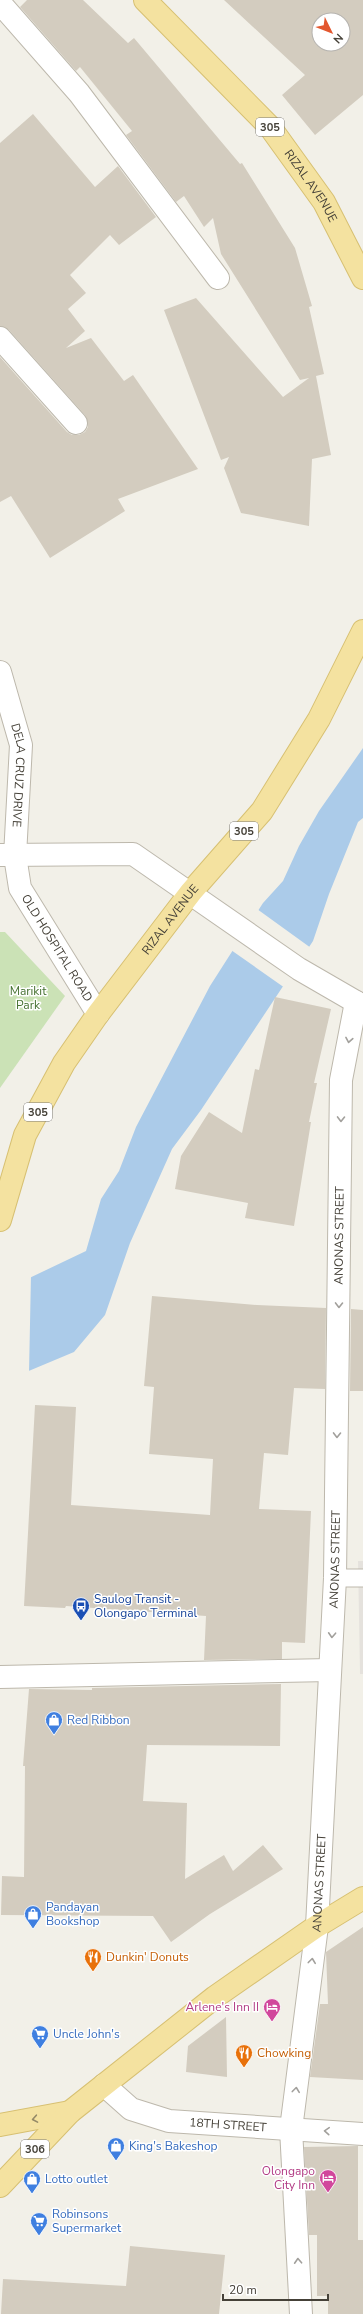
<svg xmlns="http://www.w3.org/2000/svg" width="363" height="2314" viewBox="0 0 363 2314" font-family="'Nunito Sans',sans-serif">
  <rect width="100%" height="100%" fill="#f2f0e8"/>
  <path fill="#e5e2dd" d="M358 1561H363V1674H360Z"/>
  <path fill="#cbe2b6" d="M0 932H5L65 996 0 1088Z"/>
  <path fill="#abcbe9" d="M363 748V818L358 822 329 894 313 941 201 1110 172 1149 130 1243 105 1315 74 1352 0 1383V1292L86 1251 101 1199 119 1171 136 1127 210 986 263 903 283 881 299 846 319 811Z"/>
  <path fill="#f2f0e8" d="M257 909 311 948 285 988 231 950Z
    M31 1275 29 1373 0 1385V1290Z"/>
  <path fill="#d3ccbf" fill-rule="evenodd" d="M27 0H83L128 43 134 38 240 164 242 163 295 248 312 306 309 307 324 374 316 376 331 455 312 459 309 526 241 513 224 468 229 457 221 460 164 310 196 298 283 397 309 378 300 380 221 254 213 218 204 227 184 196 176 202 126 135 132 131 80 67 76 71 20 7Z
    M224 0H363V95L315 135 282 95 305 75ZM319 20H343V44H319Z
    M33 114 95 187 118 166 156 217 119 245 110 235 70 275 86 293 68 309 85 331 66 348 91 338 124 381 133 375 198 469 118 499 125 511 50 558 11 496 0 502V357L67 432 72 435H79L85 432 88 427 85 415 9 330 0 326V143Z
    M275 997 331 1009 314 1083H317L309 1122H311L294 1226 245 1218 248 1203 175 1189 181 1156 209 1112 242 1133 255 1069 259 1070Z
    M152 1296 257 1305 326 1308 325 1389 294 1388 288 1455 264 1453 259 1509 311 1511 305 1643 282 1642V1659L204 1660 206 1616 66 1606 65 1608 24 1606 35 1405 76 1407 71 1505 210 1515 213 1459 149 1454 154 1387 144 1386Z
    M351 1309 363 1310V1391H350Z
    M281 1684 280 1746 147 1745 143 1801 187 1803 185 1879 224 1855 233 1871 263 1845 283 1869 210 1914 171 1942 153 1916 1 1915 2 1876 24 1877 25 1766H23L29 1689 92 1690V1688Z
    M363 1927V2080L310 2077 320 2004H328L326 1952Z
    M226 2017 227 2077 186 2072 188 2046Z
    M358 2146V2240H363V2314H328V2296H317V2235H309L304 2147Z
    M130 2246 225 2255 219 2314H1L3 2279 126 2286Z"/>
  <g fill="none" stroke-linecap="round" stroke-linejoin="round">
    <g stroke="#bdb8ac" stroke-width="19">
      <path id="lane" d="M335 1578H363"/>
    </g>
    <g stroke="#bdb8ac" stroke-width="24">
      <g id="street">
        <path d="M0 3 79 93 218 278"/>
        <path d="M0 338 76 423"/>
        <path id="s1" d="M0 672 21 745 15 856 20 888 98 1014"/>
        <path d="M0 855 133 854 299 969 356 1002"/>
        <path d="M0 1677 330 1670"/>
        <path id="s2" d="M104 2085 131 2109 169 2121 363 2134"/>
        <path id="s3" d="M301 2314 291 2129 317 1926 335 1578 341 1080 356 1002"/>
      </g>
    </g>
    <g stroke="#d7c072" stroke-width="24">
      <g id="primary">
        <path id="s4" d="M145 0 270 127 324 202 363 278"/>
        <path id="s5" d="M0 1220 25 1135 64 1063 98 1014 191 892 262 811 319 719 363 631"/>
        <path d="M0 2125 70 2112"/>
        <path d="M0 2186 70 2112 215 1997 317 1926 363 1898"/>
      </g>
    </g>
    <use href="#lane" stroke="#fff" stroke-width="17"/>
    <use href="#street" stroke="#fff" stroke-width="22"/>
    <use href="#primary" stroke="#f4e2a0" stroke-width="22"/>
  </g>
  <defs><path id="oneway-chevron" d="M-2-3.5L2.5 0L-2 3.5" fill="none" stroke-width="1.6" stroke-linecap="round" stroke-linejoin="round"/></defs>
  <g stroke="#a2a09c">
    <use href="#oneway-chevron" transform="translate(349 1040) rotate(100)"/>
    <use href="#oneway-chevron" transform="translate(341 1119) rotate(91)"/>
    <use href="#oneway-chevron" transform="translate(339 1305) rotate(91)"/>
    <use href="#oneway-chevron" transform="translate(337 1435) rotate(91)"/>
    <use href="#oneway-chevron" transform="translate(332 1635) rotate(93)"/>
    <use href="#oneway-chevron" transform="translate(312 1961) rotate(-83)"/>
    <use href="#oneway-chevron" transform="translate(296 2090) rotate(-83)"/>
    <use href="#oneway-chevron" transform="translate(327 2131) rotate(-176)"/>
    <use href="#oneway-chevron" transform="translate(298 2261) rotate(-93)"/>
  </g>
  <use stroke="#948967" href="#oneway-chevron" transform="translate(35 2119) rotate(170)"/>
  <defs>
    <g id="bus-pin" transform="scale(0.9)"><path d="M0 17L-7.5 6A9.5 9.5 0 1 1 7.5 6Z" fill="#1a4fb4" stroke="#fff"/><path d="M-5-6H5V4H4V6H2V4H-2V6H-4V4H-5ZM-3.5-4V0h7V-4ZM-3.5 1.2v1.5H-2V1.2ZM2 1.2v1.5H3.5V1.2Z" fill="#fff"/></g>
    <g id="shop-pin" transform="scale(0.9)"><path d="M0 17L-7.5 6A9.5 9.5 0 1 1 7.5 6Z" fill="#3f7fe0" stroke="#fff"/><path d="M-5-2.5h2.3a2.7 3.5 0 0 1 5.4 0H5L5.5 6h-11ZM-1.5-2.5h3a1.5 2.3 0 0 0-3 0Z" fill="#fff"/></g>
    <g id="restaurant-pin" transform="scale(0.9)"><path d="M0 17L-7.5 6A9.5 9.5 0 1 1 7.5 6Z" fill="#e8710a" stroke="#fff"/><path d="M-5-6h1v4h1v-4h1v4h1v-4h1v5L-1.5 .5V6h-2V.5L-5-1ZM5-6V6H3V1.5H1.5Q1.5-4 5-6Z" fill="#fff"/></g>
    <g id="hotel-pin" transform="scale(0.9)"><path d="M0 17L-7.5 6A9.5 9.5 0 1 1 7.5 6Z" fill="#d1479c" stroke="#fff"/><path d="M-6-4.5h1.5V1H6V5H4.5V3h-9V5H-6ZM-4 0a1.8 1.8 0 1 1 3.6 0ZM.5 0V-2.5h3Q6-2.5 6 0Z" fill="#fff"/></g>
    <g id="supermarket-pin" transform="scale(0.9)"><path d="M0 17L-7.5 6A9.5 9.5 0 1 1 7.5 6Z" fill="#3f7fe0" stroke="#fff"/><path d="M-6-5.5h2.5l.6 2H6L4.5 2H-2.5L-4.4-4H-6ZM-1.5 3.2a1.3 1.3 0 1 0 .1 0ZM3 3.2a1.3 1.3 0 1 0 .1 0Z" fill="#fff"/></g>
  </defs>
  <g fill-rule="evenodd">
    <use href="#bus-pin" x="81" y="1606"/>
    <use href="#shop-pin" x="54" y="1720"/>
    <use href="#shop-pin" x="33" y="1914"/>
    <use href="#restaurant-pin" x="93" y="1957"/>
    <use href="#hotel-pin" x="272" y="2007"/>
    <use href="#supermarket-pin" x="40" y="2034"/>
    <use href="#restaurant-pin" x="244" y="2053"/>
    <use href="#shop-pin" x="116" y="2146"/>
    <use href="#hotel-pin" x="328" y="2178"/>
    <use href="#shop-pin" x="32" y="2179"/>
    <use href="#supermarket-pin" x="39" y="2221"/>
  </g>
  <g text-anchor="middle" stroke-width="3" stroke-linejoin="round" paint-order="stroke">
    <g fill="#fff" stroke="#7d7a74" stroke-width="1">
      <rect x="256" y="118" width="28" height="18" rx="3"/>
      <rect x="230" y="822" width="28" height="18" rx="3"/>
      <rect x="24" y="1103" width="28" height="18" rx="3"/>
      <rect x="21" y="2140" width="28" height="18" rx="3"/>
    </g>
    <g font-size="11" font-weight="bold" fill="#454138">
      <text x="270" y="131">305</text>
      <text x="244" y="835">305</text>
      <text x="38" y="1116">305</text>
      <text x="35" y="2153">306</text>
    </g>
    <g font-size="12" fill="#454138" stroke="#fff">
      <text dy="4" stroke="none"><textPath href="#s4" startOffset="250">RIZAL AVENUE</textPath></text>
      <text dy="4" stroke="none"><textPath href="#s1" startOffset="106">DELA CRUZ DRIVE</textPath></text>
      <text dy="4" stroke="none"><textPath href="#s5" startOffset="349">RIZAL AVENUE</textPath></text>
      <text dy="4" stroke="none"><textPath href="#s1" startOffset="290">OLD HOSPITAL ROAD</textPath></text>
      <text dy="4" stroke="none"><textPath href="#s3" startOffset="1081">ANONAS STREET</textPath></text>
      <text dy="4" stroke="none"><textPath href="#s3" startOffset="757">ANONAS STREET</textPath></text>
      <text dy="4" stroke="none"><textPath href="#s3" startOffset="433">ANONAS STREET</textPath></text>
      <text dy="4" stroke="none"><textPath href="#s2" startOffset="135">18TH STREET</textPath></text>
    </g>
    <g font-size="12" fill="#457131" stroke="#fff">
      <text x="28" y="995">Marikit<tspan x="28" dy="14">Park</tspan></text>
    </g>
    <g font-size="12" fill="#164399" stroke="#fff" text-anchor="start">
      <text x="94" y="1603">Saulog Transit -<tspan x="94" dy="14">Olongapo Terminal</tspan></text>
    </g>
    <g font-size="12" fill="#366cbe" stroke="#fff" text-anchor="start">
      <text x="67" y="1724">Red Ribbon</text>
      <text x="46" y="1911">Pandayan<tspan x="46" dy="14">Bookshop</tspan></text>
      <text x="53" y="2038">Uncle John's</text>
      <text x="129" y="2150">King's Bakeshop</text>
      <text x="45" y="2183">Lotto outlet</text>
      <text x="52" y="2218">Robinsons<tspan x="52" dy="14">Supermarket</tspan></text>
    </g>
    <g font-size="12" fill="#c56008" stroke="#fff" text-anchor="start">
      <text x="106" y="1961">Dunkin' Donuts</text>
      <text x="257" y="2057">Chowking</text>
    </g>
    <g font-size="12" fill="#b23c85" stroke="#fff" text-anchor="end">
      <text x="259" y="2011">Arlene's Inn II</text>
      <text x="315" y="2175">Olongapo<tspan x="315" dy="14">City Inn</tspan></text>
    </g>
  </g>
  <g transform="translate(331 32) rotate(133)"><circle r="19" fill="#ffffff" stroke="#b5b3af"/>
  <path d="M0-3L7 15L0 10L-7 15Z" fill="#e3572f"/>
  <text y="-6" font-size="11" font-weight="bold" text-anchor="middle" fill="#454138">N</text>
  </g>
  <path d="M223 2294v6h105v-6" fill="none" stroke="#454138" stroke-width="2"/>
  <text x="229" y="2294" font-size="12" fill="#454138" stroke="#ffffff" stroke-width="3" paint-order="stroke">20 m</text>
</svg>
